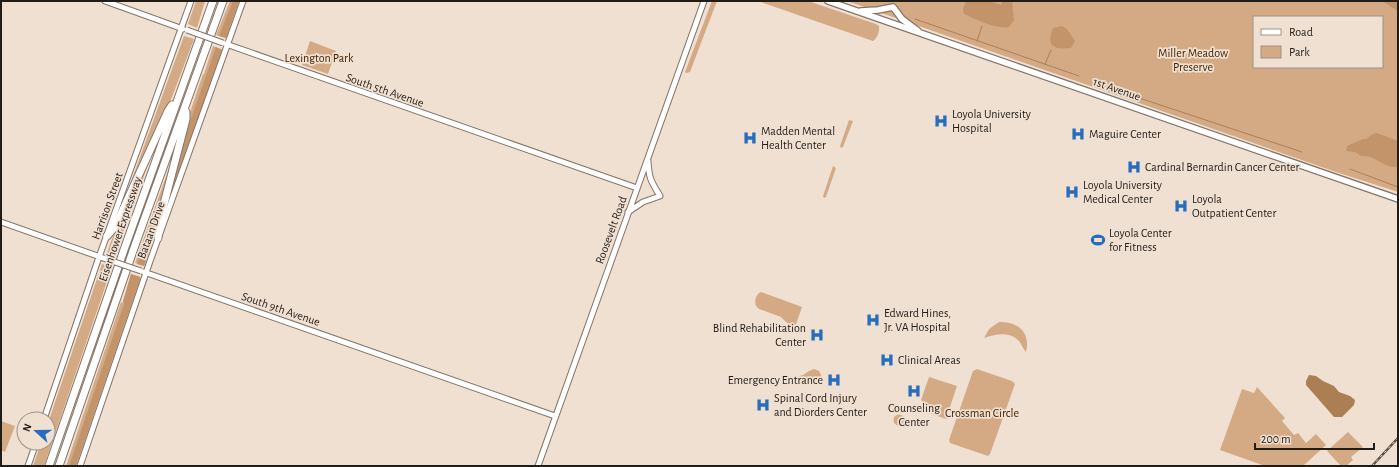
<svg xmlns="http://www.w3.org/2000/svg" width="1399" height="467" viewBox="0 0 1399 467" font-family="'Alegreya Sans',sans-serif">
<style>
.green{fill:#d4aa85;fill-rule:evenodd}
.forest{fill:#c3946a}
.water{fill:#ac7e54}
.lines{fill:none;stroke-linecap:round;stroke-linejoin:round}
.stream{stroke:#ac7e54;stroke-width:1}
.secondary-casing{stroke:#837568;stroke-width:7}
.primary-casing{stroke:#837568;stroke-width:8}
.highway-casing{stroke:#837568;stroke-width:9}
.secondary{stroke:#fff;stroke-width:5}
.primary{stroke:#fff;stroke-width:5.5}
.highway{stroke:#fff;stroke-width:7}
.rail-casing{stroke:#544c45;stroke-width:2.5}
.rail{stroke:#f0e0d2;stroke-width:1;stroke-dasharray:3;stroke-linecap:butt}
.secondary-bridge-casing{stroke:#837568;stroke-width:7;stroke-linecap:butt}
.secondary-bridge{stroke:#fff;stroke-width:5}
.labels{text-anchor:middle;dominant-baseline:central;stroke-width:3.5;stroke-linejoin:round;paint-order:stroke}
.park-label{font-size:12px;fill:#422300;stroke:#f0e0d2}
.street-label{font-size:12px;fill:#221c17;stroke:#f0e0d2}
.poi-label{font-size:12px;fill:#221c17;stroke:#f0e0d2;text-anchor:start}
</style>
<rect width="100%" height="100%" fill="#f0e0d2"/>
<!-- green -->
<path class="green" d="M196,1H205L197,28L188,24Z
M230,1H239L226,38L216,35Z
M712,1H717L690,72L686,73L685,72Z
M758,1H808L876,24L879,26C880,31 877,39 873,41Z
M847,1H1398V192L1336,172ZM1254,17H1382V67H1254Z
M184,36L194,39L172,97L120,212Z
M310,41L336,51L328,74L302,65Z
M213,46L221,49L222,50L159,227L190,112L203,74H204Z
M849,120L853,121L843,147L841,148L840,146Z
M151,156L127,223H126L116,257L107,253L114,233Z
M173,157L154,226L150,250L144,266L135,263Z
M833,166L836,168L826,197L824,198L823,196Z
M102,264L112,267L44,466H33L41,443H48V423Z
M131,274L140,277V279L76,466H66L121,302L123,303Z
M761,292L802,307L795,327L792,328L781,317L759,309L756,306C754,301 756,294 761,292Z
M999,322C1018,321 1031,333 1026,352C1023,349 1022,345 1019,341C1009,331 996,334 984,338L989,329Z
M814,369L819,371C823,377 822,382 816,385H811L790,378L803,375L809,371Z
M977,369L1012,381L1015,384L990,454L988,456L950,443L949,440L973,371Z
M929,377L957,386L946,419L926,412L924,403L921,400Z
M1257,387L1285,418L1282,421L1294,435L1298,433L1306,443L1316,434L1326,445L1303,466H1265L1220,450L1242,389L1254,393Z
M893.5 420a5.5 5.5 0 1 1 11 0a5.5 5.5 0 1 1-11 0Z
M1,421L15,426L5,452L1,450Z
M1348,432L1363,447L1351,457L1353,460L1346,466H1341L1327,451Z"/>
<!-- forest -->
<path class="forest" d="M233,1H239L226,38L219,36Z
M966,1H990L1001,5L1003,1H1012L1014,20L1009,27C998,30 975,19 964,14L963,9Z
M1382,1H1398V11Z
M1062,26L1067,29L1075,41L1071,48C1053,50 1046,46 1053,28Z
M216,47L222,50L171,193L170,191L190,122Z
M1377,133L1398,141V167C1384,169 1374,154 1361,156L1355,152L1346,151L1347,146L1363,139H1366L1373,134Z
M161,201C156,222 152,244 145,264L144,266L137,264L159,202Z
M131,274L140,277V279L76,466H69L124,304L123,301Z"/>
<!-- water -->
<path class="water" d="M1309,375L1316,376L1323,381L1334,386L1339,392L1350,396L1355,400L1354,405L1342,417H1334L1306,385V381Z"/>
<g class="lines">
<!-- stream -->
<path class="stream" d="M915,19L1079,76
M977,41L982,26
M1045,64L1051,50
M1100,85L1302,152
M1350,169L1398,187"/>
<defs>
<path id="secondary" d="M105,1L183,29
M226,44L637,188
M628,212L643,202L660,196C651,181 649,179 648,161
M1,222L106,259
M144,272L555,416
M44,419L99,257L191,1
M28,466L36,443
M80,466L149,264L243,1
M538,466L704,1"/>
<path id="primary" d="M828,1L1398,199
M861,11L878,10L893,7L902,19L918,31"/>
<path id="highway" d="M107,236L113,229L120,216L168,111L172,105
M158,238V227L186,119V112
M49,466L125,247L213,1
M59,466L134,248L223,1"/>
</defs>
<!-- secondary casing -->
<use href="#secondary" class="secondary-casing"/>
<!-- primary casing -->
<use href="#primary" class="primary-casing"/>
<!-- highway casing -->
<use href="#highway" class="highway-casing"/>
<!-- secondary -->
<use href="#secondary" class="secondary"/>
<!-- primary -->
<use href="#primary" class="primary"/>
<!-- highway -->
<use href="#highway" class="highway"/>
<defs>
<path id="rail" d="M1372,466L1398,438"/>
</defs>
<!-- rail casing -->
<use href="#rail" class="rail-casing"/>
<!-- rail -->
<use href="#rail" class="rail"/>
<defs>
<path id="secondary-bridge" d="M187,30L223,43
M106,259L141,271"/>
</defs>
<!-- secondary-bridge casing -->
<use href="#secondary-bridge" class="secondary-bridge-casing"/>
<!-- secondary-bridge -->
<use href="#secondary-bridge" class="secondary-bridge"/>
</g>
<!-- icons -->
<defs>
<symbol id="hospital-bare" viewBox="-9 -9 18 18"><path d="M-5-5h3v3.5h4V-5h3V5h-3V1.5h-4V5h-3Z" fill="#276dbe" stroke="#f0e0d2" stroke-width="2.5" paint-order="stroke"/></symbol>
<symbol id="stadium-bare" viewBox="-9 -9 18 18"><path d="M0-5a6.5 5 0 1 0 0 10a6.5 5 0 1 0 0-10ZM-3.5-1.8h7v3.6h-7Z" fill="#276dbe" stroke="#f0e0d2" stroke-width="2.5" paint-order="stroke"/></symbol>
</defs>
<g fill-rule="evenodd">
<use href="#hospital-bare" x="931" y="111" width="20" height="20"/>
<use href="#hospital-bare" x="1068" y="124" width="20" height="20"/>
<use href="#hospital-bare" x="740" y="128" width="20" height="20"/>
<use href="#hospital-bare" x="1124" y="157" width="20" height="20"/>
<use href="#hospital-bare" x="1062" y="182" width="20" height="20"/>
<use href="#hospital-bare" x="1171" y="196" width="20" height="20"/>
<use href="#stadium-bare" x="1088" y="230" width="20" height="20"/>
<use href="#hospital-bare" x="863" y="310" width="20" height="20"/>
<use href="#hospital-bare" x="807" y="325" width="20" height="20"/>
<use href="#hospital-bare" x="877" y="350" width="20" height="20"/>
<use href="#hospital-bare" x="824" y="370" width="20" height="20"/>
<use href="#hospital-bare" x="904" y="381" width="20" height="20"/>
<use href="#hospital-bare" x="753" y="395" width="20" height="20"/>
</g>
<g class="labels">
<!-- park labels -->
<g class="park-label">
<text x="1193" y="53">Miller Meadow<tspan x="1193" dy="14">Preserve</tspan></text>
<text x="319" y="58">Lexington Park</text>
<text x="982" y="413">Crossman Circle</text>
</g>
<!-- street labels -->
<g class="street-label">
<text transform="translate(1117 89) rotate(19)">1st Avenue</text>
<text transform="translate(385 90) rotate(19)">South 5th Avenue</text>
<text transform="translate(107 206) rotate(-70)">Harrison Street</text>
<text transform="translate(120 229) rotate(-71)">Eisenhower Expressway</text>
<text transform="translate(151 230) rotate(-70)">Bataan Drive</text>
<text transform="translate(611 230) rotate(-70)">Roosevelt Road</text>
<text transform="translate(281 309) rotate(19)">South 9th Avenue</text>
</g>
<!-- poi labels -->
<g class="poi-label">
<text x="952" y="114">Loyola University<tspan x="952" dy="14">Hospital</tspan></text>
<text x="761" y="131">Madden Mental<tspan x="761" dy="14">Health Center</tspan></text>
<text x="1089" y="134">Maguire Center</text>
<text x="1145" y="167">Cardinal Bernardin Cancer Center</text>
<text x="1083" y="185">Loyola University<tspan x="1083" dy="14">Medical Center</tspan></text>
<text x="1192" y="199">Loyola<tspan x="1192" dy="14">Outpatient Center</tspan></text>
<text x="1109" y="233">Loyola Center<tspan x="1109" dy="14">for Fitness</tspan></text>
<text x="884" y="313">Edward Hines,<tspan x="884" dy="14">Jr. VA Hospital</tspan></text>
<text x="806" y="328" text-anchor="end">Blind Rehabilitation<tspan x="806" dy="14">Center</tspan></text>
<text x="898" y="360">Clinical Areas</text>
<text x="823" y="380" text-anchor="end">Emergency Entrance</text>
<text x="774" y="398">Spinal Cord Injury<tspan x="774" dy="14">and Diorders Center</tspan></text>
<text x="914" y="408" text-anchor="middle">Counseling<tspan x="914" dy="14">Center</tspan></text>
</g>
</g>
<!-- border -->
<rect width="1399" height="467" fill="none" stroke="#221c17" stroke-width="4"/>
<!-- legend -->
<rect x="1253" y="16" width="130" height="52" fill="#f0e0d2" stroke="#9e9287"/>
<rect x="1261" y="29" width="20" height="6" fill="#ffffff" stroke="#9e9287"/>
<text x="1289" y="36" font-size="12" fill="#221c17">Road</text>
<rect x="1261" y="46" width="20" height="12" fill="#d4aa85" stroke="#9e9287"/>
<text x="1289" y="56" font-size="12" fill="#221c17">Park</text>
<!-- north arrow -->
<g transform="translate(36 431) rotate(291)"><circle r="19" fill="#f0e0d2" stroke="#9e9287"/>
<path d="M0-3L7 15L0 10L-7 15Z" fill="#276dbe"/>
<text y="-6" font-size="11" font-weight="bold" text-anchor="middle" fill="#221c17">N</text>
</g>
<!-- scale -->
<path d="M1255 443v6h119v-6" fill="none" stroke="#221c17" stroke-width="2"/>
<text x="1261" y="443" font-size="12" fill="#221c17" stroke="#f0e0d2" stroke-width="3" paint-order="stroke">200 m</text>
</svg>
